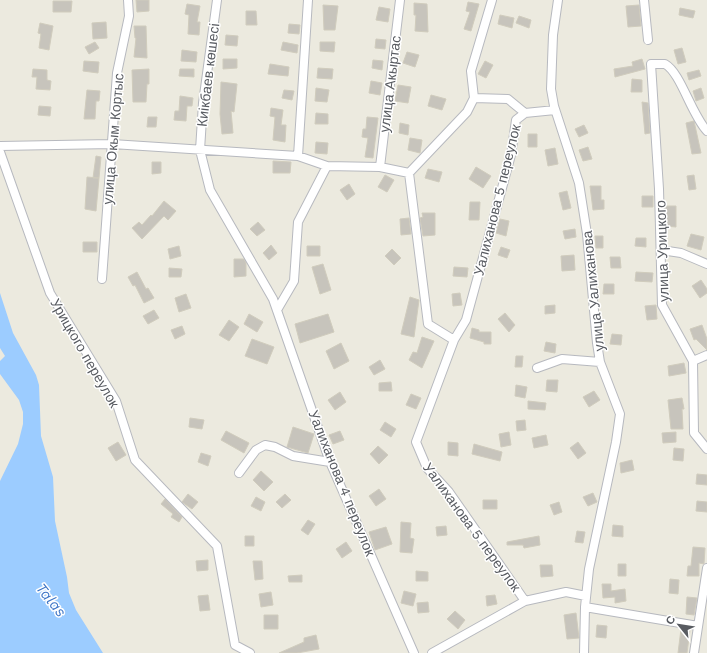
<svg xmlns="http://www.w3.org/2000/svg" width="707" height="653" viewBox="0 0 707 653" font-family="'Work Sans',sans-serif">
<style>
.water{fill:#9cccff}
.building{fill:#c7c4bc;stroke:#d0ccbd}
.lines{fill:none;stroke-linecap:round;stroke-linejoin:round}
.minor-casing{stroke:#b7b9bf;stroke-width:10}
.minor{stroke:#fff;stroke-width:8}
.labels{text-anchor:middle;dominant-baseline:central;stroke-width:3;stroke-linejoin:round;paint-order:stroke}
.street-label{font-size:14px;fill:#585b61;stroke:#fff}
.water-label{font-size:15px;font-style:italic;fill:#3b73c5;stroke:#fff}
</style>
<rect width="100%" height="100%" fill="#eceadf"/>
<!-- water -->
<path class="water" d="M0,293L13,333L36,375L39,385L41,436L53,477L55,521L67,577L69,593L76,610L103,653H0V481L18,444L23,424V412L19,400L0,374V361L5,356L0,348Z"/>
<!-- building -->
<path class="building" d="M136,0H149V11L137,12Z
M53,1H72L71,12H53Z
M468,2L479,4L471,31L464,29L470,12L466,11Z
M414,3L427,4L428,32L415,31L416,15H414Z
M187,4L200,6L197,22H200L199,35L188,34L189,15L185,14Z
M323,5L338,6L335,30H324Z
M639,5L641,26L628,27L626,6Z
M379,7L390,9L388,22L376,20Z
M680,8L695,11L693,18L679,15Z
M246,11H256L257,25H246Z
M500,15L514,18L512,28L498,24Z
M519,16L531,20L529,28L516,23Z
M106,22L107,38L93,39L92,23Z
M40,23L53,26L49,50L39,48L41,34L38,33Z
M289,24L300,25L299,34L288,33Z
M134,26H146L147,58L134,57L136,38H135Z
M226,35L238,36L237,46L225,45Z
M376,39L386,40L385,49L375,48Z
M95,42L99,48L89,54L85,47Z
M283,42L298,45L297,53L281,50Z
M320,42H335L334,52L320,51Z
M682,48L686,62L678,64L674,50Z
M182,50L197,52L196,62L181,61Z
M407,52L419,55L415,67L403,63Z
M223,59H237V68L223,69Z
M642,59L645,69L615,77L614,69L633,66L632,62Z
M373,60L383,61L382,70L372,68Z
M84,61L99,62L98,73L83,71Z
M485,61L493,65L486,78L478,74Z
M270,64L289,67L288,76L268,74Z
M318,68L333,69L332,79L317,78Z
M33,69L47,70V80L51,81L50,90L36,89L37,77H32Z
M149,69V84H147L146,102H133L132,70Z
M180,69H194V77L179,76Z
M699,70L701,76L689,80L687,73Z
M632,79L642,80V92H631Z
M371,81L382,83L380,95L369,93Z
M221,82L237,84L234,112L231,111L233,133L222,134L220,114Z
M398,85L411,87L408,103L395,101Z
M316,88L329,90L327,102L315,101Z
M701,88L704,98L696,101L693,91Z
M87,90L100,91L99,101H96L95,119H84Z
M284,90L294,91L292,100L282,98Z
M431,95L446,99L442,110L428,106Z
M180,96L193,98L192,106H187L186,121L174,120L175,111H179Z
M642,102L648,103L650,133L645,134Z
M39,106L51,107L50,116L38,115Z
M271,108L283,110L281,125H286L285,142L273,140L275,117L270,116Z
M316,113L328,114V124H315Z
M148,117H157L156,127H147Z
M367,117L378,118L373,158L365,157L368,138L362,137L363,129H366Z
M694,121L701,153L692,154L686,123Z
M400,123L409,125L408,135L399,133Z
M584,125L588,133L579,137L575,129Z
M528,134H537V147H528Z
M410,138L422,140L420,153L408,150Z
M316,142L328,143L327,154L315,153Z
M588,147L592,159L583,161L579,150Z
M555,148L558,164L548,166L545,150Z
M96,156L101,157L99,178H93Z
M273,161L291,162L290,173H273Z
M152,162H161V173L152,174Z
M476,167L491,176L483,188L469,179Z
M428,169L442,172L439,182L425,178Z
M385,175L394,180L387,192L378,187Z
M694,175L696,189L689,190L687,176Z
M87,177L99,178L96,211L85,209Z
M349,184L355,194L347,200L340,190Z
M590,186H601V200H604V209L593,210Z
M567,191L571,208L563,210L559,193Z
M642,196H653V207H642Z
M164,201L176,211L168,220L164,216L142,239L132,228L139,222L142,225L151,215L152,216Z
M470,202H480L479,220H469Z
M665,206H676V227L665,226Z
M422,213H435V235L423,236L420,218L423,217Z
M409,218L411,234L401,235L400,219Z
M500,219L509,221L506,236L496,233Z
M258,222L265,230L257,236L250,229Z
M575,229L576,237L565,239L563,231Z
M691,234L704,237L701,250L687,246Z
M595,236H603V248H596Z
M636,238H646V247L635,246Z
M83,242H97V252H83Z
M271,245L277,253L269,260L263,253Z
M179,246L181,256L170,259L168,249Z
M307,246H320V256H307Z
M501,247L510,250L507,258L498,255Z
M392,249L401,258L394,265L385,256Z
M574,255L575,270L562,271L561,256Z
M610,257H620L621,268H611Z
M234,259H244L246,263V276L234,277Z
M323,264L331,290L320,294L312,267Z
M454,267L468,268L467,277L453,276Z
M169,268L182,269L181,277H169Z
M137,272L146,289L148,288L154,298L144,303L135,285L133,286L128,277Z
M636,272L653,273L652,282L635,281Z
M701,280L707,289V293L700,298L692,286Z
M604,284H614V294H603Z
M460,293L462,305L453,306L452,294Z
M186,294L191,308L179,312L175,298Z
M410,297L419,300L414,337L401,334Z
M555,305V313L545,314V306Z
M656,305L657,319L647,320L645,306Z
M154,310L159,318L148,324L143,316Z
M505,313L515,325L509,332L498,319Z
M249,314L263,322L257,332L244,324Z
M328,314L334,332L300,343L295,324Z
M229,320L239,327L229,341L219,335Z
M702,325L707,339V350L696,339L694,340L690,329Z
M182,326L185,334L175,339L171,330Z
M472,328L479,330V332H491V344H484V342L470,338Z
M612,334L622,335L621,345L610,344Z
M422,337L434,341L422,368L409,360L413,352L417,353Z
M252,339L274,347L267,364L245,356Z
M546,342L556,344L555,353L544,351Z
M341,343L349,361L334,369L326,351Z
M516,356H523L522,367H515Z
M380,360L385,369L374,375L369,367Z
M684,363L686,373L669,376L668,366Z
M547,380H558L557,392L546,391Z
M391,382L392,391H379V383Z
M516,385L527,387L525,398L515,396Z
M594,391L600,400L589,407L583,397Z
M340,392L346,402L335,410L328,400Z
M411,394L421,398L416,409L406,405Z
M682,398L684,409H682L683,429H671L668,400Z
M528,401L546,403L545,410L528,409Z
M190,418L204,420L202,429L189,427Z
M525,420L526,430L517,431L516,421Z
M385,422L396,429L391,437L380,430Z
M293,427L314,434L308,453L287,447Z
M226,431L249,443L244,453L221,440Z
M340,431L344,440L333,444L329,435Z
M509,432L511,445L501,447L499,434Z
M676,432V442L663,443L662,433Z
M546,435L548,445L534,448L532,438Z
M118,442L126,455L116,461L108,448Z
M448,442L458,443V456L448,455Z
M578,442L586,453L578,459L570,448Z
M474,444L502,452L500,461L472,454Z
M378,446L388,455L379,464L370,454Z
M674,448L684,449L683,461L673,460Z
M201,453L211,456L208,466L198,462Z
M632,460L634,470L621,473L620,463Z
M261,471L273,482L264,491L253,480Z
M697,474L707,475V485L696,484Z
M379,489L386,499L376,506L369,496Z
M593,493L597,502L588,506L583,497Z
M188,494L198,502L192,509L182,502Z
M285,494L291,500L282,508L276,502Z
M256,497L265,502L261,511L251,506Z
M165,499L182,517L179,522L171,517L173,514L161,504Z
M483,500H497V509H483Z
M697,501L707,502V512L696,511Z
M559,502L562,512L554,515L550,505Z
M308,520L315,524L308,535L301,530Z
M401,522L411,523L410,538L414,539L412,553L400,552Z
M613,525L623,526V537L612,536Z
M446,526L447,535L437,536L436,527Z
M386,527L392,544L375,550L369,532Z
M577,531L585,532L583,543L575,542Z
M245,536H254V546H245Z
M539,536L540,545L524,548L523,545H507V542Z
M346,542L352,551L342,558L336,549Z
M693,547L705,548L704,564L699,563V576H687L688,566H691Z
M208,560V570L197,571L196,561Z
M253,561H262L263,579L255,580Z
M618,564H626V576H618Z
M540,565H552L553,576L541,577Z
M416,571L428,572V581H416Z
M302,575V582H289L288,576Z
M670,579L679,580L678,594L669,593Z
M602,584H611V591L625,589L626,601L615,603V597L603,598Z
M404,591L416,594L413,606L401,603Z
M271,592L273,605L261,607L259,594Z
M208,595L210,610L200,611L198,596Z
M495,595L497,604L487,606L486,596Z
M687,597L697,598L694,615L686,614Z
M428,602L429,612L418,613L417,603Z
M455,611L465,620L458,629L447,619Z
M576,613L579,638L567,639L564,615Z
M264,615H278V629H264Z
M597,625L607,626L606,638L596,637Z
M681,629L690,630L687,653H678Z
M316,635L319,649L297,653H279L304,642V638Z"/>
<g class="lines">
<defs>
<path id="minor" d="M217,0L203,103L200,150L210,190L273,299L330,462L414,653
M558,0L553,35L551,89L554,106L579,183L587,234L597,343L600,362L620,414L616,442L589,569L585,607L584,653
M644,0L648,40
M474,98L508,99L525,113
M707,131C691,114 681,73 665,64H651L659,189L662,305L693,361L694,433L707,449
M0,146L112,144L298,156L327,166
M0,152L50,293L116,401L135,460L217,546L235,645L250,653
M298,156L308,0
M380,167L400,0
M661,250L681,253L707,264
M102,279L117,73L129,16L128,0
M277,310L294,281L298,222L327,166L380,167L409,173
M454,340L428,324L409,173L467,112L474,98L471,71L492,0
M693,361L707,355
M537,368L562,359L600,362
M239,473L256,450L265,445L275,447L293,456L330,462
M525,601L449,492L427,468L416,442L454,340L466,320L511,155L516,120L525,113L555,110
M585,607L698,626
M432,653L525,601L566,592L586,596
M694,653L707,568"/>
</defs>
<!-- minor casing -->
<use href="#minor" class="minor-casing"/>
<!-- minor -->
<use href="#minor" class="minor"/>
</g>
<g class="labels">
<!-- street labels -->
<g class="street-label">
<text transform="translate(208 75) rotate(-83)">Киікбаев көшесі</text>
<text transform="translate(390 84) rotate(-83)">улица Акыртас</text>
<text transform="translate(113 139) rotate(-85)">улица Окым Кортыс</text>
<text transform="translate(497 200) rotate(-76)">Уалиханова 5 переулок</text>
<text transform="translate(662 251) rotate(-92)">улица Урицкого</text>
<text transform="translate(593 291) rotate(-96)">улица Уалиханова</text>
<text transform="translate(85 353) rotate(60)">Урицкого переулок</text>
<text transform="translate(342 483) rotate(68)">Уалиханова 4 переулок</text>
<text transform="translate(472 527) rotate(54)">Уалиханова 5 переулок</text>
</g>
<!-- water labels -->
<g class="water-label">
<text transform="translate(51 600) rotate(51)">Talas</text>
</g>
</g>
<!-- north arrow -->
<g transform="translate(679 625) rotate(300)" stroke="#ffffff" stroke-width="3" paint-order="stroke">
<path d="M0-3L7 15L0 10L-7 15Z" fill="#585b61"/>
<text y="-6" font-size="11" font-weight="bold" text-anchor="middle" fill="#585b61">С</text>
</g>
</svg>
